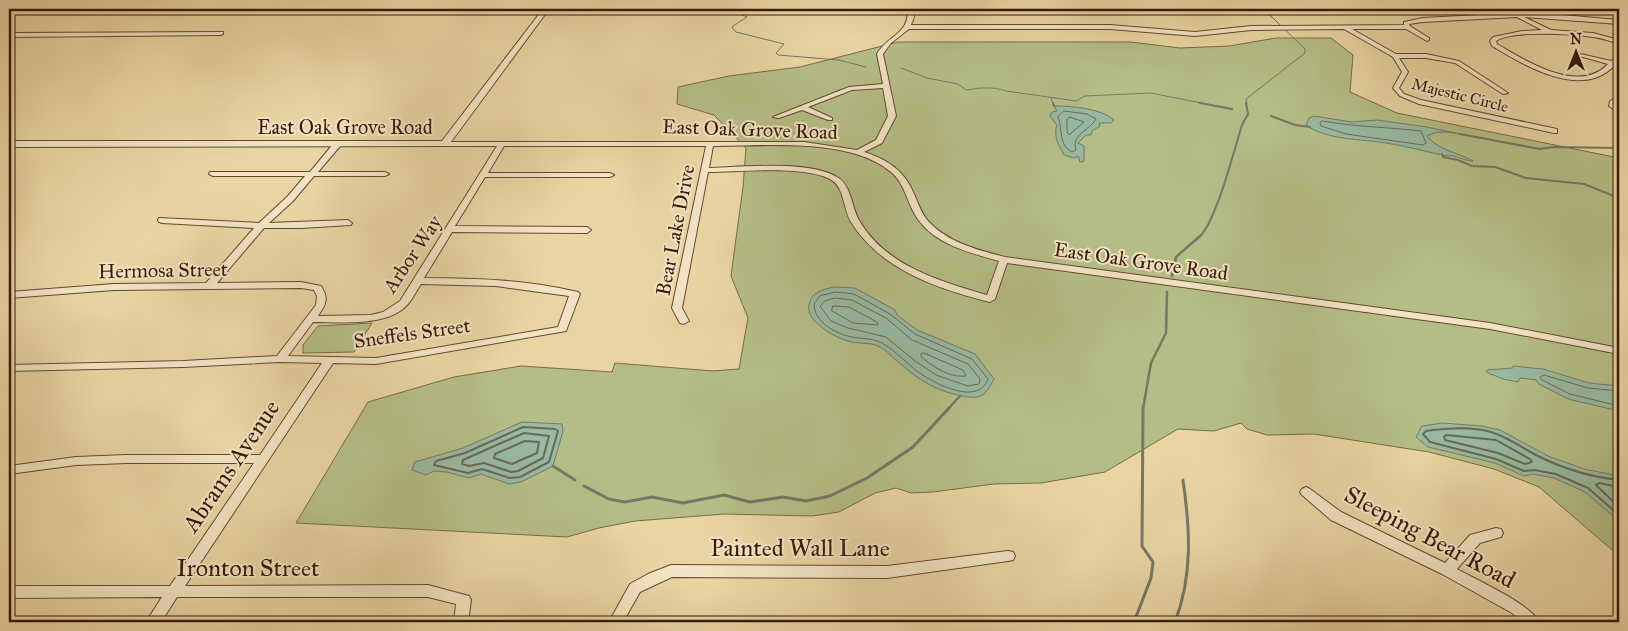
<svg xmlns="http://www.w3.org/2000/svg" width="1628" height="631" viewBox="0 0 1628 631" font-family="'IM FELL Great Primer',serif">
<style>
.green{fill:#b5bd86;stroke:#776c46}
.water{fill:#98b9a2;stroke:#727964}
.lines{fill:none;stroke-linecap:round;stroke-linejoin:round}
.shore-far1{stroke:#686a54;stroke-width:1}
.shore{stroke:#686a54;stroke-width:2}
.stream-far3{stroke:#727964;stroke-width:1}
.stream-far2{stroke:#727964;stroke-width:2}
.stream-far1{stroke:#727964;stroke-width:2.5}
.stream{stroke:#727964;stroke-width:3}
.minor-casing{stroke:#65482e;stroke-width:2}
.tertiary-casing{stroke:#65482e;stroke-width:2}
.minor{fill:#f1e3c3;fill-rule:evenodd}
.tertiary{fill:#f1e3c3;fill-rule:evenodd}
.labels{text-anchor:middle;dominant-baseline:central;stroke-width:4;stroke-linejoin:round;paint-order:stroke}
.far-street-label{font-size:16px;fill:#391a07;stroke:#f1e3c3}
.street-label{font-size:20px;fill:#391a07;stroke:#f1e3c3}
.near-street-label{font-size:24px;fill:#391a07;stroke:#f1e3c3}
</style>
<rect width="100%" height="100%" fill="#e9d4a3"/>
<filter id="stains"><feTurbulence type="fractalNoise" baseFrequency=".004" numOctaves="4"/><feColorMatrix values="0 0 0 0 .2 0 0 0 0 .09 0 0 0 0 .02 0 0 0 .5 -.17"/></filter>
<radialGradient id="worn" r=".72"><stop offset=".6" stop-color="#630" stop-opacity="0"/><stop offset="1" stop-color="#630" stop-opacity=".3"/></radialGradient>
<!-- green -->
<path class="green" d="M1276,38H1331L1353,55L1350,92L1397,113L1619,158V556L1539,487L1494,469L1429,452L1314,434L1267,435L1247,429L1241,423L1214,431L1178,429L1105,472L1041,483L994,484L933,492L911,493L896,488L875,493L839,512L812,516L724,514L635,521L599,528L567,537L296,523L368,402L454,377L521,366L612,372L615,363L713,371L739,369L748,318L731,276L743,187L746,148L714,115L677,104L678,87L729,76L800,67L898,42H1131L1180,48L1229,46Z
M372,323L354,352L303,353V345L318,326Z"/>
<!-- water -->
<path class="water" d="M1054,106C1072,106 1100,108 1114,120L1111,123H1099L1100,126L1092,131L1091,135H1086L1078,143L1084,146V161L1080,162L1078,156L1074,158L1064,155C1059,146 1053,136 1057,125L1050,116L1052,112L1057,111Z
M1314,116L1351,122L1377,120L1427,127L1460,134C1448,132 1439,130 1427,136C1439,151 1458,152 1473,161C1464,161 1455,154 1447,156C1427,152 1407,146 1386,143C1362,139 1326,140 1306,125L1309,118Z
M835,287L855,288L895,310L897,315L917,330L975,354L994,379C984,398 980,400 958,395C933,390 915,377 896,360C891,356 884,348 878,346C869,342 857,344 848,341C834,337 805,321 809,304C812,291 824,289 835,287Z
M1513,366L1543,369L1589,383L1619,386V411L1568,399L1539,384L1536,380L1520,378L1518,382L1503,379L1486,372L1487,370L1513,368Z
M522,422L562,424L563,431L553,466L521,482L509,484L481,474L469,478L447,472L434,471L426,475L412,470L415,462L463,448Z
M1442,423L1481,426L1500,430L1548,456L1584,469L1619,476V521L1585,492L1554,478L1533,474L1524,476L1495,463L1428,447L1416,437L1422,426Z"/>
<g class="lines">
<!-- shore-far1 -->
<path class="shore-far1" d="M1064,111L1087,114L1096,119C1089,131 1071,134 1076,150L1072,152C1058,145 1063,129 1058,117Z
M1070,117L1084,122L1069,135L1067,132V120Z
M1323,121C1355,127 1388,127 1421,131L1426,143L1423,145L1346,134L1321,126L1320,123Z
M836,292L854,294L890,314L915,334L972,359L988,379C978,407 934,383 918,372C906,363 895,350 882,343C873,338 862,339 852,337C836,334 814,322 814,304L820,296Z
M836,298L852,300L886,318L912,340L968,364L980,379L979,384L968,386L936,375L915,361L886,337L848,328L831,321L820,306L825,301Z
M833,306L849,307L877,322L878,325L853,323L832,311Z
M924,353L963,370L966,376C949,378 934,367 921,357V354Z
M1619,391L1588,388L1544,375L1540,377L1542,380L1570,394L1619,406"/>
<!-- shore -->
<path class="shore" d="M523,427L555,429L558,431L549,462L520,477L510,478L482,469L468,473L434,465L436,461L465,453Z
M524,433L549,436L543,458L518,471L511,472L484,463L469,466L462,464L463,460Z
M1446,435L1496,440L1530,459L1532,462L1525,464L1498,453L1445,440L1444,437Z
M525,441L539,442L537,453L512,464L494,458L495,454Z
M1619,480C1591,477 1564,469 1538,456C1522,448 1508,437 1491,432C1470,426 1447,428 1426,431L1423,434L1430,442L1496,459L1524,471L1534,470L1556,474L1588,488L1619,515
M1619,487L1599,483L1596,485L1619,507"/>
<!-- stream-far3 -->
<path class="stream-far3" d="M727,9L747,17L733,26L732,28L736,32L784,44L776,53L778,55L839,60L866,67
M901,68L927,78L958,84L966,90C980,88 992,86 1006,91L1076,101L1085,96L1151,93L1206,104
M1051,98L1053,104
M1247,104L1246,99L1305,53V49L1273,18L1261,9"/>
<!-- stream-far2 -->
<path class="stream-far2" d="M1053,103L1054,106
M1200,103L1232,109
M1271,116L1295,125L1310,127
M1460,134L1540,149L1554,147L1619,148
M1442,154L1443,157L1458,160L1472,166L1495,167L1526,178L1584,184L1619,198
M1199,237C1216,223 1234,150 1242,125L1248,114L1246,103"/>
<!-- stream-far1 -->
<path class="stream-far1" d="M1172,276L1176,257L1200,236
M948,409L960,396
M1143,409L1151,363L1166,333L1167,292"/>
<!-- stream -->
<path class="stream" d="M553,466L575,480
M584,486L609,499L625,502L652,497L683,503L724,495L750,502L783,497L806,501L830,496L867,478L913,447L949,408
M1134,622L1151,578L1153,562L1142,546L1143,408
M1175,622C1193,575 1190,529 1183,480"/>
<defs>
<path id="minor" d="M9,9H146L143,11L9,12Z
M907,9H913L914,17L911,25H1110L1195,32L1251,26L1404,25V22L1423,18L1517,13H1539L1619,20V24L1524,17L1551,30L1593,33L1619,40V44C1610,41 1602,38 1593,37C1573,34 1511,30 1496,41L1497,44C1526,61 1579,95 1608,64L1576,55V53L1611,61L1619,55L1617,65L1614,66C1581,100 1524,65 1492,46L1490,41L1493,37L1522,31L1542,30L1517,17L1423,22L1409,24L1410,26L1429,38V40L1427,41L1406,29H1352L1396,54H1426L1459,61L1508,93L1503,94L1455,63L1426,58H1399L1408,72L1399,88L1404,94L1421,100L1557,129V133H1554L1419,104L1400,96L1393,88L1402,72L1393,57L1344,29L1251,30L1195,36L1110,29H909L891,43L883,54L896,116L882,143L864,152C886,159 904,170 913,192C918,202 921,214 929,222C949,243 978,250 1005,257L1490,323L1619,348V354L1490,329L1007,263L995,299L990,302C938,289 881,270 851,222C843,209 845,187 830,179C801,165 741,172 708,172L682,308L689,321L684,324L680,323L672,308L706,146H504L488,173H610L614,175L610,177H485L455,226L587,227L591,230L587,233L452,232L424,278C475,278 528,280 578,292L580,294L566,331L376,364L333,363L185,586L428,585L469,596L471,600L468,622H454L456,604L428,597H177L161,622H146L162,597L9,598V586H170L254,463H126L76,465L9,474V466L76,457L126,455H260L322,363L280,362L183,367L9,371V365L183,361L277,356L316,305L317,296L314,290L301,288L114,290L9,298V292L114,284L206,283L254,228L162,223L159,222L158,220L159,218L259,223L287,197L305,176H213L209,174L210,172H310L334,143H337L341,145L318,172H385L389,174L385,176H314L293,201L269,223L348,220L352,223L351,225L301,228H264L217,283L301,282L321,286C329,298 326,305 318,316L371,315L383,312L400,301L497,146H445L441,144L442,142H804L857,150L876,140L888,116L883,88L852,90L808,107L832,118V120H828L802,110L779,118L773,117L849,87L883,84L877,54C888,35 911,33 907,9ZM713,146C764,146 850,137 891,172C903,182 906,197 913,211C929,243 967,252 999,261L987,295C940,281 885,266 859,220C851,206 852,186 837,177C809,160 742,167 709,168ZM421,284L496,286L569,296L558,327L376,358L288,356L313,322C341,322 388,327 408,304C413,298 417,290 421,284Z
M223,32V34L221,35L9,37V33Z
M1619,96V101L1615,103V105L1619,108V113L1609,106L1610,101Z
M1306,487L1310,489L1341,512L1445,563L1470,535L1496,528L1501,529L1503,533L1501,537L1480,543L1457,569C1475,579 1532,605 1539,622H1522L1512,613L1442,574L1331,520L1302,495L1300,492L1302,489Z
M1008,551L1013,552L1015,556L1013,560L1008,561L887,578L672,577L640,592L623,622H609L630,584L648,574L671,565L887,566Z"/>
<path id="tertiary" d="M543,9H549L448,146L9,147V141H442Z"/>
</defs>
<!-- minor casing -->
<use href="#minor" class="minor-casing"/>
<!-- tertiary casing -->
<use href="#tertiary" class="tertiary-casing"/>
<!-- minor -->
<use href="#minor" class="minor"/>
<!-- tertiary -->
<use href="#tertiary" class="tertiary"/>
</g>
<g class="labels">
<!-- far-street labels -->
<g class="far-street-label">
<text transform="translate(1460 95) rotate(14)">Majestic Circle</text>
</g>
<!-- street labels -->
<g class="street-label">
<text x="345" y="127">East Oak Grove Road</text>
<text transform="translate(750 129) rotate(2)">East Oak Grove Road</text>
<text transform="translate(675 230) rotate(-79)">Bear Lake Drive</text>
<text transform="translate(412 254) rotate(-56)">Arbor Way</text>
<text transform="translate(1141 261) rotate(8)">East Oak Grove Road</text>
<text transform="translate(163 270) rotate(-1)">Hermosa Street</text>
<text transform="translate(412 333) rotate(-8)">Sneffels Street</text>
</g>
<!-- near-street labels -->
<g class="near-street-label">
<text transform="translate(231 466) rotate(-56)">Abrams Avenue</text>
<text transform="translate(1430 537) rotate(28)">Sleeping Bear Road</text>
<text x="800" y="548">Painted Wall Lane</text>
<text x="248" y="568">Ironton Street</text>
</g>
</g>
<!-- margin -->
<rect width="1628" height="631" fill="none" stroke="#e9d4a3" stroke-width="30"/>
<rect x="10" y="10" width="1608" height="611" fill="none" stroke="#391a07" stroke-width="2.5"/>
<rect x="15" y="15" width="1598" height="601" fill="none" stroke="#391a07"/>
<!-- north arrow -->
<g transform="translate(1576 52)" stroke="#f1e3c3" stroke-width="4" paint-order="stroke">
<path d="M0-4L9 19L0 12L-9 19Z" fill="#391a07"/>
<text y="-8" font-size="14" font-weight="bold" text-anchor="middle" fill="#391a07">N</text>
</g>
<rect width="100%" height="100%" filter="url(#stains)"/>
<rect width="100%" height="100%" fill="url(#worn)"/>
</svg>
